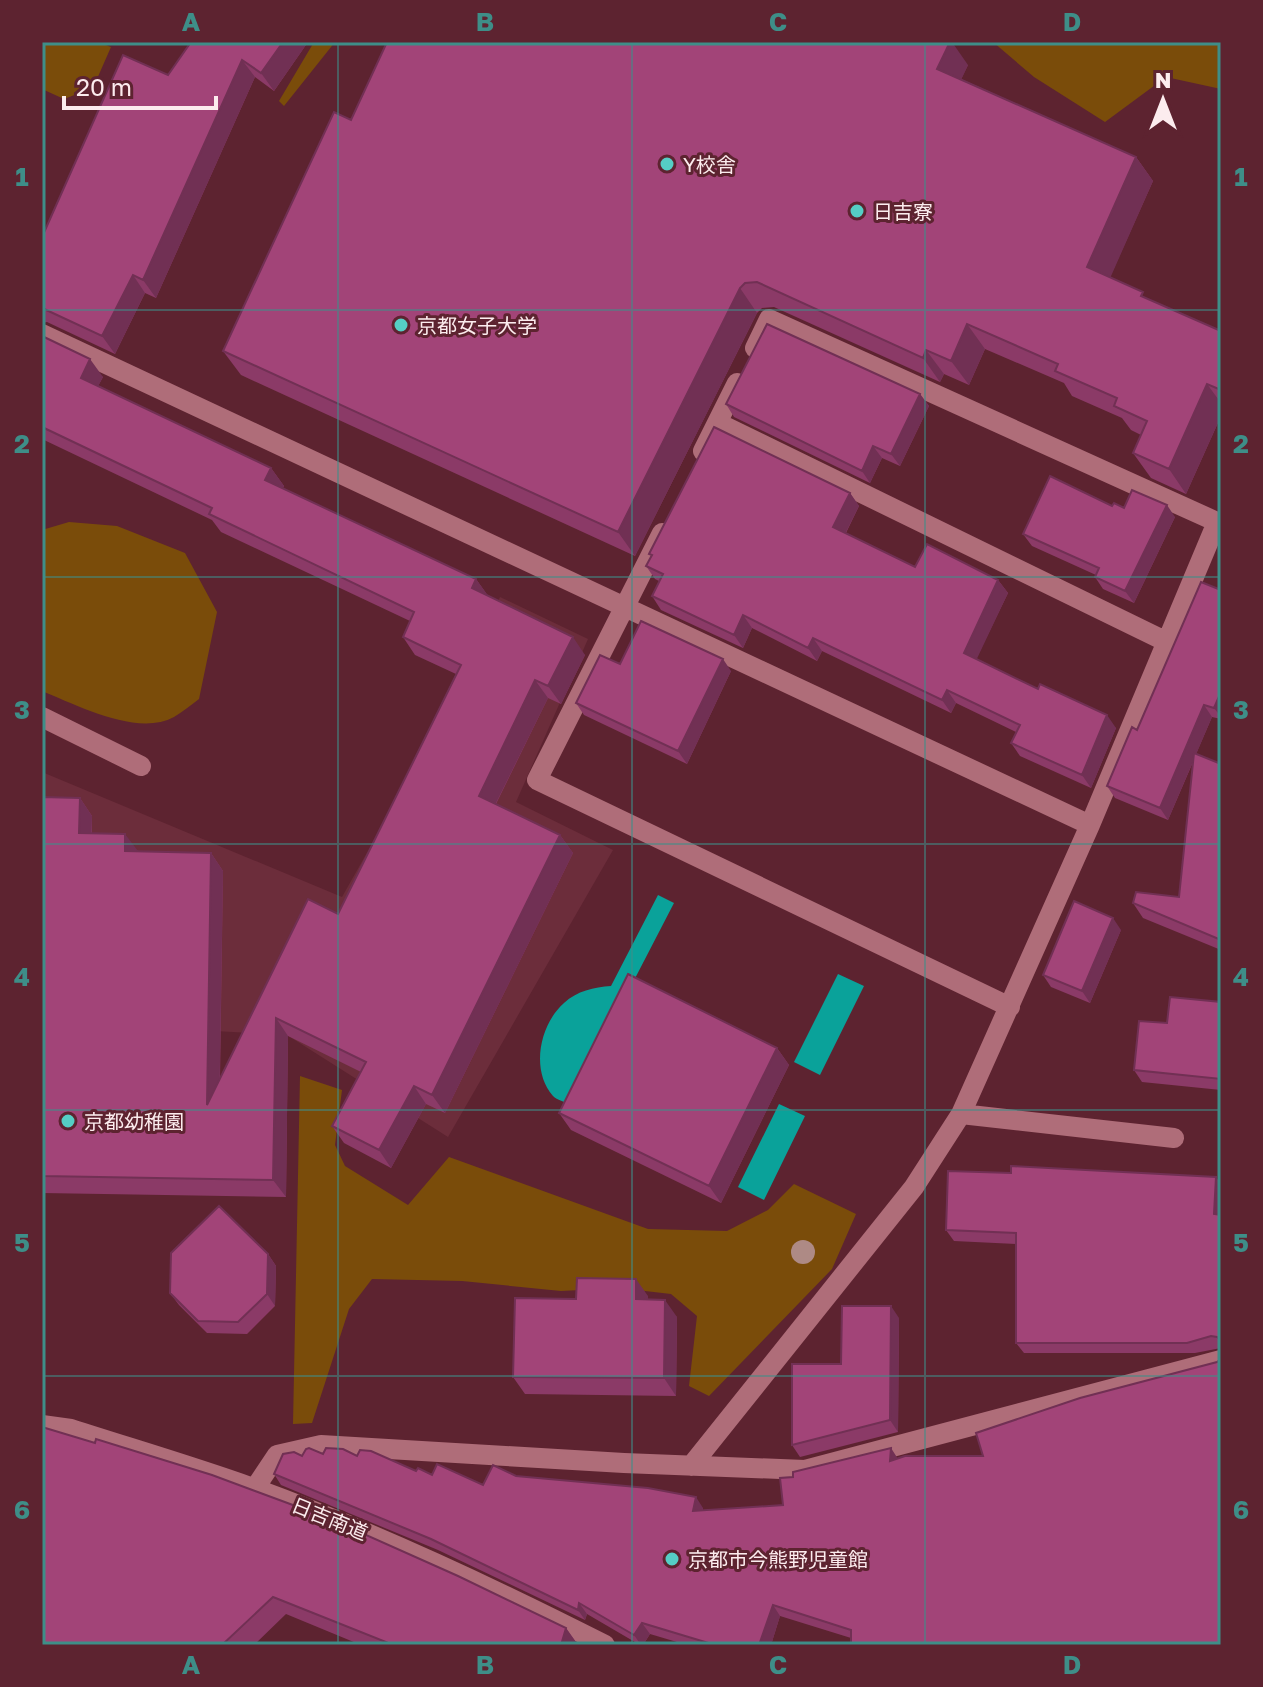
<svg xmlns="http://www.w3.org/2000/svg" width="1263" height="1687" viewBox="0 0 1263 1687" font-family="'Golos Text','Noto Sans JP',sans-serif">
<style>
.built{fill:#6c2d3b}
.green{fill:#7a4c0a}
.water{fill:#0aa29a}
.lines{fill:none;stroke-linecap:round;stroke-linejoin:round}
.minor{stroke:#af6d79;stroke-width:20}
.tree{fill:#ae8a85}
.wall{fill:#8b3a67}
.shaded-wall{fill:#713054}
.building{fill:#a24478;stroke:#713054;stroke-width:2}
.grid{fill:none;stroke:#3e8e88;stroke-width:2;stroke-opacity:0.55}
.poi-dot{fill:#55cec5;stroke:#5d2330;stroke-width:3}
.labels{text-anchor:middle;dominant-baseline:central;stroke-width:6;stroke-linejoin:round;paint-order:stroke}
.poi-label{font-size:20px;fill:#fcecee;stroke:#5d2330;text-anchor:start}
.street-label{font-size:20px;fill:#fcecee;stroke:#5d2330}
.neatline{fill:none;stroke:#3e8e88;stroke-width:3}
.grid-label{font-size:26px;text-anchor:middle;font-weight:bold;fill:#3e8e88}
</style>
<rect width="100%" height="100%" fill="#5d2330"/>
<!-- built -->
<path class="built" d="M500,597L588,639L516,802L613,850L448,1137L287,1035L159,1028L42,1027V772L342,897L443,718Z"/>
<!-- green -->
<path class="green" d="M42,42H98L111,47L93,88L64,99L42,89Z
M314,42H335L284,106L279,101Z
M993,42H1221V89L1166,77L1105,122L1034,77Z
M69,522L117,526L185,553L217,612L199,699C191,705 182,712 174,717C137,737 77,705 42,691V530Z
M300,1076L342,1090L335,1145L345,1166L408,1205L449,1157L648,1229L727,1231L768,1210L794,1184L856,1214L832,1269L709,1396L689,1386L697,1316L671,1294L619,1288L561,1291L462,1281L372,1279L349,1309L312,1423L293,1424Z"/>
<!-- water -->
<path class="water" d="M658,895L674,903L570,1104C565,1102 557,1100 553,1096C530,1070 540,1024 564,1003C577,991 594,987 611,986Z
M838,974L864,986L820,1075L794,1062Z
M779,1104L805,1116L764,1200L738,1187Z"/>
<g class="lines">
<!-- minor -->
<path class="minor" d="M42,334L1090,825
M718,423L1167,642
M703,451L737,383
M662,533L537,780L1010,1007
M42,717L141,766
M961,1114L1174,1138
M42,1425L71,1429C133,1449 195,1467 256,1489C376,1533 491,1587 605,1645
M691,1466L914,1187L961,1114L1090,825L1217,522L769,319L755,348
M255,1488L277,1455L321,1445L624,1463L805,1470L1221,1360"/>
</g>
<!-- trees -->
<circle class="tree" cx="803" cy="1252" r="12"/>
<!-- wall -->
<path class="wall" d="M308,42L274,91L255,77L156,298L145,293L115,354L47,322L42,323V237L168,75Z
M968,65L961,79L1136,157L1153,181L1110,277L1148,299L1221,331V416L1186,494L1151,478L1133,453L1141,435L1131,430L1122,418L1072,396L1064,383L985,349L969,385L944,374L940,382L774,307L762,308L757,313L635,556L241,375L223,351L351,120Z
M42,336L103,377L98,386L271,468L284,486L283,488L476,579L488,596L585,655L561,704L548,698L496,804L560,835L573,853L445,1113L426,1104L391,1168L344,1143L332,1126L361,1072L288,1036L286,1197L42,1193V797L80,798L92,816V833L138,851L211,853L223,871L220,1079L338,914L456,674L415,655L403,637L410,621L221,532L212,520L42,439Z
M920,394L929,406L900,466L882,458L870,483L734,417L726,404Z
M850,493L859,506L846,533L915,567L998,580L1008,593L976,659L1116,728L1091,788L1020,756L1011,743L1016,732L956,703L951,713L822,651L817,661L752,628L743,648L661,610L652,596L659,581L655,579L646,566L651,556L649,554Z
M1112,506L1175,517L1134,603L1103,589L1095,577L1096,575L1032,546L1023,534Z
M1221,590V719L1212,717L1196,754L1221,764V950L1143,918L1133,903L1179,897L1193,762L1168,820L1115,798L1107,786L1137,730Z
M620,664L731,671L687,764L584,715L576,703Z
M1121,930L1090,1003L1051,987L1043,975Z
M1221,1002V1090L1142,1082L1134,1070Z
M777,1048L789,1065L721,1203L571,1130L559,1113Z
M1221,1184V1348L1195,1353H1024L1016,1343V1244L954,1241L946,1230Z
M268,1254L276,1266L275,1306L247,1334L207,1333L179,1305L170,1293Z
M648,1296V1300L677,1317L676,1396L525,1394L513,1377L576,1299Z
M899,1318L898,1432L800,1457L792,1445L841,1364Z
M1080,1398L851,1638L780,1616L771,1645H687L650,1634L643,1645H640L587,1614L585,1620L438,1550L281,1485L274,1474L302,1456L323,1454L357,1456L416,1471L483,1485L516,1476L703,1508V1510L783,1505L898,1459L983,1456Z
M42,1427L566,1628L578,1645H361L286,1614L254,1645H42Z"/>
<!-- shaded-wall -->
<path class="shaded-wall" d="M283,42H308L274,91L261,73Z
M950,42H952L968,65L955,93L937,69Z
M242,60L255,77L156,298L143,280Z
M1136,157L1153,181L1104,292L1087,267Z
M133,275L145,293L115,354L102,336Z
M740,288L757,313L635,556L618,532Z
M967,324L985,349L969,385L951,361Z
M926,350L944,374L940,382L923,358Z
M90,359L103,377L93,396L81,378Z
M1207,384L1221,403V416L1186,494L1169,469Z
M920,394L929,406L900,466L891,454Z
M873,446L882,458L870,483L862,471Z
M271,468L284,486L277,498L265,480Z
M850,493L859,506L842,540L833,527Z
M1167,505L1175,517L1134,603L1125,591Z
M476,579L489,597L472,588Z
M998,580L1008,593L973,667L964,653Z
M743,615L752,628L743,648L734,635Z
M573,637L585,655L561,704L548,686Z
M813,638L822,651L817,661L808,648Z
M723,659L731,671L687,764L678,751Z
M535,680L548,698L491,813L479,796Z
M947,690L956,703L951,713L942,700Z
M1221,692V717L1214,708Z
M1204,705L1212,717L1168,820L1160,808Z
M1107,715L1116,728L1091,788L1082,775Z
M80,798L92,816L91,850L79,833Z
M125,834L138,851H125Z
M560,835L573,853L445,1113L432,1095Z
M211,853L223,871L219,1123L207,1105Z
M1113,918L1121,930L1090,1003L1082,991Z
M276,1018L288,1036L286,1197L273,1180Z
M777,1048L789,1065L721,1203L709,1186Z
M414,1086L426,1104L391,1168L379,1150Z
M1216,1177L1221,1184V1224L1214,1214Z
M268,1254L276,1266L275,1306L267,1294Z
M636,1279L648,1296V1316L636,1299Z
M665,1300L677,1317L676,1396L664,1378Z
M891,1306L899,1318L898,1432L890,1420Z
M891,1448L898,1459L890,1461Z
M696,1497L703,1508L701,1522L693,1511Z
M579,1603L587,1614L585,1620L578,1610Z
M773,1605L780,1616L771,1645H759Z
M642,1623L650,1634L643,1645H641L634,1635Z
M566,1628L578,1645H561Z"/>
<!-- building -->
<path class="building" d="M191,42H283L261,73L242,60L143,280L133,275L102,336L42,308V237L123,55L168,75Z
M387,42H950L937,69L1136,157L1087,267L1143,292L1141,296L1221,331V390L1207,384L1169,469L1133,453L1147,421L1114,406L1117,398L1055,371L1058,364L967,324L951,361L926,350L923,358L757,282L745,283L740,288L618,532L223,351L334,112L351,120Z
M767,324L920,394L891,454L873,446L862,471L726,404Z
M42,336L90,359L81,378L271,468L265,480L476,579L472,588L573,637L548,686L535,680L479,796L560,835L432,1095L414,1086L379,1150L332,1126L366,1062L276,1018L273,1180L42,1176V797L80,798L79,833L125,834V851L211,853L207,1105L308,899L338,914L461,665L403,637L414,612L209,514L212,508L42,427Z
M714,427L850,493L833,527L915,567L927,544L998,580L964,653L1038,689L1040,684L1107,715L1082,775L1011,743L1020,725L947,690L942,700L813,638L808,648L743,615L734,635L652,596L663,574L646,566L652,555L649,554Z
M1050,476L1112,506L1114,503L1124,508L1132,490L1167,505L1125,591L1095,577L1099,568L1023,534Z
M1201,582L1221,590V692L1214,708L1204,705L1160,808L1107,786L1132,727L1137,730Z
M641,621L723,659L678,751L576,703L600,655L620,664Z
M1194,753L1221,764V940L1133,903L1136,892L1179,897Z
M1074,901L1113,918L1082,991L1043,975Z
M628,974L777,1048L709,1186L559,1113Z
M1170,997L1221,1002V1079L1134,1070L1139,1021L1167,1023Z
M1011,1166L1216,1177L1214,1214L1221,1215V1340L1217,1337L1211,1336L1187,1343H1016V1233L946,1230L948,1171L1011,1173Z
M219,1206L268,1254L267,1294L238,1322L198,1321L170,1293L171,1253Z
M577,1278L636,1279V1299L665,1300L664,1378L513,1377L515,1298L576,1299Z
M842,1306H891L890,1420L792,1445V1364H841Z
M1221,1359V1645H851V1630L773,1605L759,1645H715L642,1623L634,1635L579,1603L578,1610L431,1539L274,1474L283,1454L294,1452L302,1456L306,1449L309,1448L323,1454L326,1448L343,1449L357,1456L360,1450L371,1451L416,1471L418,1468L432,1475L437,1464L483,1485L493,1465L516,1476L648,1488L696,1497L693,1511L783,1505L780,1478L793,1477V1472L891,1448L890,1461L905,1456H983L976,1433L1080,1398L1217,1362Z
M42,1427L95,1443L96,1439L212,1475L328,1518L458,1576L566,1628L561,1645H382L386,1642L273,1597L222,1645H42Z"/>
<!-- grid -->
<path class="grid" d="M338,42V1645M632,42V1645M925,42V1645M42,310H1221M42,577H1221M42,844H1221M42,1110H1221M42,1376H1221"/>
<!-- markers -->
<g class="poi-dot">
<circle cx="667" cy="164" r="8"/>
<circle cx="857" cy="211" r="8"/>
<circle cx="401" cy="325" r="8"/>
<circle cx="68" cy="1121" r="8"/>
<circle cx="672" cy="1559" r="8"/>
</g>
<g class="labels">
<!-- poi labels -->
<g class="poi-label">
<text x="683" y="164">Y校舎</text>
<text x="873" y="211">日吉寮</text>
<text x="417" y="325">京都女子大学</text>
<text x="84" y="1121">京都幼稚園</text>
<text x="688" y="1559">京都市今熊野児童館</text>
</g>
<!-- street labels -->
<g class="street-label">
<text transform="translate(330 1518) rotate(22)">日吉南道</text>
</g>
</g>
<!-- border -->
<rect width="1263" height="1687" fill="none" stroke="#5d2330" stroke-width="88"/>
<!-- north arrow -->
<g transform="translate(1163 100)" stroke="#5d2330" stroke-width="6" paint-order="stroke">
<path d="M0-6L14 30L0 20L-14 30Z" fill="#fcecee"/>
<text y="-12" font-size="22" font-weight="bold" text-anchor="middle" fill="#fcecee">N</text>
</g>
<!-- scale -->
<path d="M64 96v12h152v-12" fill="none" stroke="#fcecee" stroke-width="4"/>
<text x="76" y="96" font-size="24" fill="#fcecee" stroke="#5d2330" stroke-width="6" paint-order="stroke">20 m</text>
<rect x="44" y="44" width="1175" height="1599" class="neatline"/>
<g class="grid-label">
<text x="191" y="31">A</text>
<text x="485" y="31">B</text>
<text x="778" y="31">C</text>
<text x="1072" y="31">D</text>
<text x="22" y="186">1</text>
<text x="1241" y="186">1</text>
<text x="22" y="453">2</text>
<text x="1241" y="453">2</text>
<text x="22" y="719">3</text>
<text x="1241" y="719">3</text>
<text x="22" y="986">4</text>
<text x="1241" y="986">4</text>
<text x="22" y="1252">5</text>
<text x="1241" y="1252">5</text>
<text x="22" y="1519">6</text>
<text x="1241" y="1519">6</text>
<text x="191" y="1674">A</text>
<text x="485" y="1674">B</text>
<text x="778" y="1674">C</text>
<text x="1072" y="1674">D</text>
</g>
</svg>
